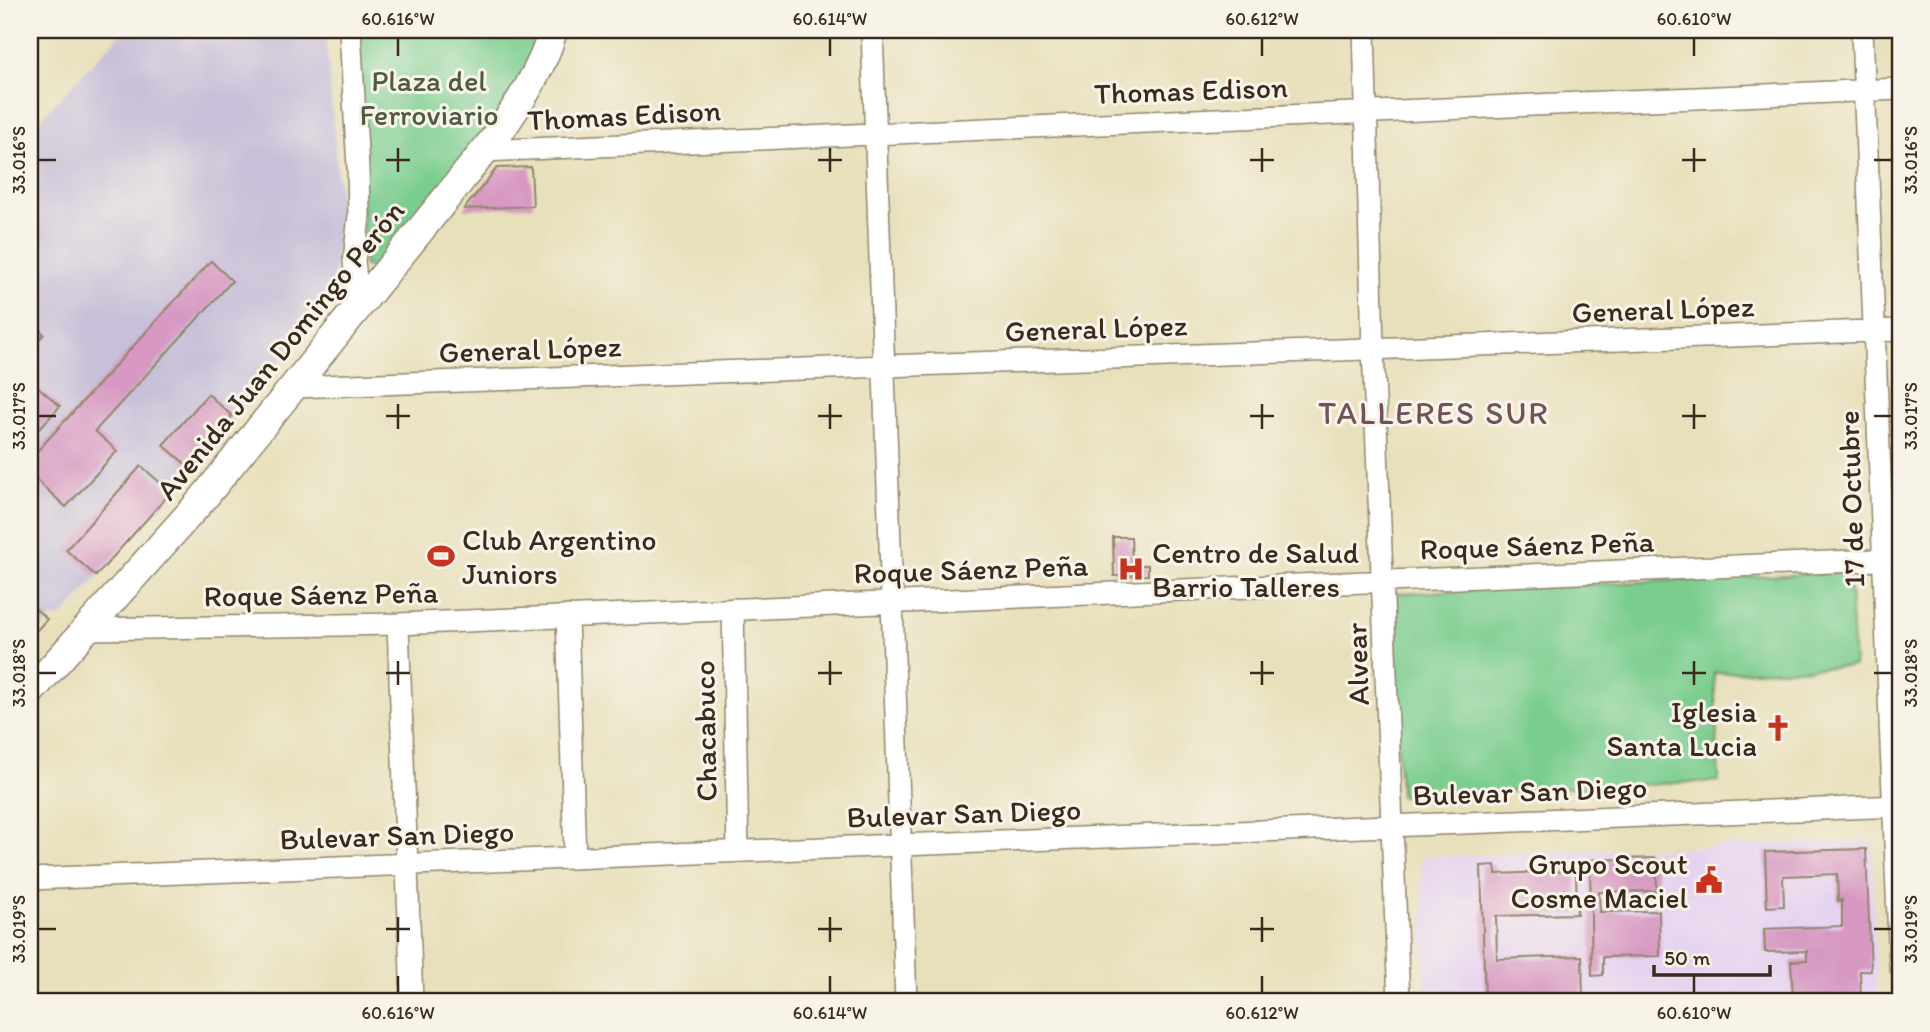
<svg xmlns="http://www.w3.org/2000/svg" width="1930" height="1032" viewBox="0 0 1930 1032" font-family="Itim,sans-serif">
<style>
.built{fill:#e6d3f0}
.industrial{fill:#c8c0d8}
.green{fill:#7acd8f;stroke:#5a7c56;stroke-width:2}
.building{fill:#d799c2}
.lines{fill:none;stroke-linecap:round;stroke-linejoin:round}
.minor-casing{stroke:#92856c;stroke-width:24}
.major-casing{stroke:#92856c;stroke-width:31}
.minor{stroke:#fff;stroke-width:21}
.major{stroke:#fff;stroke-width:28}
.ticks{fill:none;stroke:#3b2a1e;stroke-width:2.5}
.labels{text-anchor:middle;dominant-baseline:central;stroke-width:6;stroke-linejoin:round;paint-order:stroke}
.park-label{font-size:30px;fill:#4e5b40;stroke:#f7f3e8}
.street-label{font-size:30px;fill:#3b2a1e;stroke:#f7f3e8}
.poi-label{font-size:30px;fill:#3b2a1e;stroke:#f7f3e8;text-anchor:start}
.neighbourhood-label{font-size:32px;letter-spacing:2px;fill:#725157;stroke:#f7f3e8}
.neatline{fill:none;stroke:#3b2a1e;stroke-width:2.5}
.ticks-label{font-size:18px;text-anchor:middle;fill:#3b2a1e}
</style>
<rect width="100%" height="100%" fill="#f7f3e8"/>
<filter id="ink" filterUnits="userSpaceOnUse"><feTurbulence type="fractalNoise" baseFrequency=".0143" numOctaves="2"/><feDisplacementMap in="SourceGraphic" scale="14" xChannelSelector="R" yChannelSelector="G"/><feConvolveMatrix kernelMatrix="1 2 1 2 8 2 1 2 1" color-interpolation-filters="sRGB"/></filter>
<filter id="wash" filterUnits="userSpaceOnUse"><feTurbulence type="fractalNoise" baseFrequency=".00686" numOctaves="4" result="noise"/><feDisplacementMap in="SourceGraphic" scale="28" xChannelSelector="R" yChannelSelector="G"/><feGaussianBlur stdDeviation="1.57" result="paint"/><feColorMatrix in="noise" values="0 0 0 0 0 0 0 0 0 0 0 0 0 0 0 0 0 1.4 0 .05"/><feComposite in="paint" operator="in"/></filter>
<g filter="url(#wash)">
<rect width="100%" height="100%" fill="#e8e0bb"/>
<!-- built -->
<path class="built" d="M1872,841L1877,1002H1426L1421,857Z"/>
<!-- industrial -->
<path class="industrial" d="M124,30H325L342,225L332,289L303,332L203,459L62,617L51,618L30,642V130Z"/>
<!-- green -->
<path class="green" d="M358,30H538L535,45L518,87L377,267L370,268L364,265Z
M1849,572L1854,666L1714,673L1719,781L1400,796L1390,594Z"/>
<g id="blocks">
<!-- building -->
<path class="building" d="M531,167L533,206L464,209L497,168Z
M211,261L232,281L95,431L117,451L66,507L30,474V459Z
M30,321L44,334L30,350Z
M30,380L60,406L30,439Z
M208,394L232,416L188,466L163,445Z
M141,466L171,492L96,576L66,550Z
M1113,537H1131L1132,565H1148V575L1114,576Z
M30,604L47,619L30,638Z
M1866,849L1871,971H1860L1861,1002H1793L1791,961L1807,960V951L1765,952L1764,929L1842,926V900L1838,901L1837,874L1783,876L1784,906L1767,907L1765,852Z
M1656,858L1657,891L1599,892L1600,912L1659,911L1660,956L1603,957V975L1592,976L1590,860Z
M1495,865L1496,874L1576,871L1577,914L1496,916L1497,959L1582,956L1583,1002H1485L1481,866Z"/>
</g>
</g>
<g filter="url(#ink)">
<use href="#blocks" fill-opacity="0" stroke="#92856c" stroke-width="2"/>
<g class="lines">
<defs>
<path id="minor" d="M350,30L358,168L359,216L354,261L359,307
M872,30L906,1002
M1364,30L1373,348L1399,1002
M1862,30L1900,966
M484,151L1900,89
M294,387L1900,330
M733,609L738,851
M567,616L575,858
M398,624L412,1002
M86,629L398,624L1900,559
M30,879L1900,806"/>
<path id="major" d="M30,692L201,501L498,134C520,102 543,68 553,30"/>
</defs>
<!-- minor casing -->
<use href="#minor" class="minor-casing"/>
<!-- major casing -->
<use href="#major" class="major-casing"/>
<!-- minor -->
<use href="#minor" class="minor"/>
<!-- major -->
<use href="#major" class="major"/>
</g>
</g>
<!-- ticks -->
<path class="ticks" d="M398,38V56M830,38V56M1262,38V56M1694,38V56M398,148V172M830,148V172M1262,148V172M1694,148V172M38,160H56M386,160H410M818,160H842M1250,160H1274M1682,160H1706M1874,160H1892M398,404V429M830,404V429M1262,404V429M1694,404V429M38,416H56M386,416H410M818,416H842M1250,416H1274M1682,416H1706M1874,416H1892M398,661V685M830,661V685M1262,661V685M1694,661V685M38,673H56M386,673H410M818,673H842M1250,673H1274M1682,673H1706M1874,673H1892M398,917V942M830,917V942M1262,917V942M38,929H56M386,929H410M818,929H842M1250,929H1274M1874,929H1892M398,976V993M830,976V993M1262,976V993M1694,976V993"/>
<!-- icons -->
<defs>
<symbol id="stadium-bare" viewBox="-9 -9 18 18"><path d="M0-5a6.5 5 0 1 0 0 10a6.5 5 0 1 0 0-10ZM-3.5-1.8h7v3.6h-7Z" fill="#c8321e" stroke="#f7f3e8" stroke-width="2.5" paint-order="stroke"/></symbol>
<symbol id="hospital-bare" viewBox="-9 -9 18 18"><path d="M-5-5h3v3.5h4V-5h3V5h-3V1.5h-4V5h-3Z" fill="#c8321e" stroke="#f7f3e8" stroke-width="2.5" paint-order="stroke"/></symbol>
<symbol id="church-bare" viewBox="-9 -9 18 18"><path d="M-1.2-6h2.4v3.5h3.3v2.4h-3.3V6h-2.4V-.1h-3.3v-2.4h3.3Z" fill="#c8321e" stroke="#f7f3e8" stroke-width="2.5" paint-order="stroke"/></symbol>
<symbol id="civic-bare" viewBox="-9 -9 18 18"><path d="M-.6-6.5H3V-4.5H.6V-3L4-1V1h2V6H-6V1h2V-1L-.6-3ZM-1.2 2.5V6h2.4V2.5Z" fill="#c8321e" stroke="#f7f3e8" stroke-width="2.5" paint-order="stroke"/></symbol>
</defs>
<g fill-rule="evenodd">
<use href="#stadium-bare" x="422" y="537" width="38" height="38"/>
<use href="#hospital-bare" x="1112" y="550" width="38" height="38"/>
<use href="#church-bare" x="1759" y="709" width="38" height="38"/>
<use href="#civic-bare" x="1690" y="861" width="38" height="38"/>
</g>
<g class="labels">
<!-- park labels -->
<g class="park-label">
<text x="429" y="80">Plaza del<tspan x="429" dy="34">Ferroviario</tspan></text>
</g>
<!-- street labels -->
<g class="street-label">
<text transform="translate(1191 90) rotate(-2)">Thomas Edison</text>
<text transform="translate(624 115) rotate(-3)">Thomas Edison</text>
<text transform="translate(1663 309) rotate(-2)">General López</text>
<text transform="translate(1096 328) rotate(-2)">General López</text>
<text transform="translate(530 349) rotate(-2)">General López</text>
<text transform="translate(280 350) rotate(-51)">Avenida Juan Domingo Perón</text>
<text transform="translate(1851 499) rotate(-92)">17 de Octubre</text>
<text transform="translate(1537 545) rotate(-2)">Roque Sáenz Peña</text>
<text transform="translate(971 569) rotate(-2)">Roque Sáenz Peña</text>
<text transform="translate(321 594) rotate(-1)">Roque Sáenz Peña</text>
<text transform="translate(1357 664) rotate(-92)">Alvear</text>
<text transform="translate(705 731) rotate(-91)">Chacabuco</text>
<text transform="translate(1530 791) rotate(-2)">Bulevar San Diego</text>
<text transform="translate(964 813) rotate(-2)">Bulevar San Diego</text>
<text transform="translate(397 835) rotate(-2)">Bulevar San Diego</text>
</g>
<!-- poi labels -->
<g class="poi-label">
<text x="462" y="539">Club Argentino<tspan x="462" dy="34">Juniors</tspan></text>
<text x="1152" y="552">Centro de Salud<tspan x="1152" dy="34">Barrio Talleres</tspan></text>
<text x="1757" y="711" text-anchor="end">Iglesia<tspan x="1757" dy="34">Santa Lucia</tspan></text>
<text x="1688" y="863" text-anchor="end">Grupo Scout<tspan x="1688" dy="34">Cosme Maciel</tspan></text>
</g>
<!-- neighbourhood labels -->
<g class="neighbourhood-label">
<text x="1434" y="413">TALLERES SUR</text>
</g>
</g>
<!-- margin -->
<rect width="1930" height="1032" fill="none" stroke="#f7f3e8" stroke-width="77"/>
<!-- scale -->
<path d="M1654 965v10h116v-10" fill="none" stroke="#3b2a1e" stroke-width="3.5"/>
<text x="1664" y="965" font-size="21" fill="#3b2a1e" stroke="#f7f3e8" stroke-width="5" paint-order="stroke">50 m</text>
<rect x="38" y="38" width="1854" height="955" class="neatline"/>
<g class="ticks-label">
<text x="398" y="25">60.616°W</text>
<text x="830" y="25">60.614°W</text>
<text x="1262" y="25">60.612°W</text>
<text x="1694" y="25">60.610°W</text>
<text transform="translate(19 160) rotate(-90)" y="6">33.016°S</text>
<text transform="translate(1911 160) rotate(-90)" y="6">33.016°S</text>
<text transform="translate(19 416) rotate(-90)" y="6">33.017°S</text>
<text transform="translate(1911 416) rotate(-90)" y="6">33.017°S</text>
<text transform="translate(19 673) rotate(-90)" y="6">33.018°S</text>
<text transform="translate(1911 673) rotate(-90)" y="6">33.018°S</text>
<text transform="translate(19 929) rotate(-90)" y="6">33.019°S</text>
<text transform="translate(1911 929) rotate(-90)" y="6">33.019°S</text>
<text x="398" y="1019">60.616°W</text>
<text x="830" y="1019">60.614°W</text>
<text x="1262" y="1019">60.612°W</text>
<text x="1694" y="1019">60.610°W</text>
</g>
</svg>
